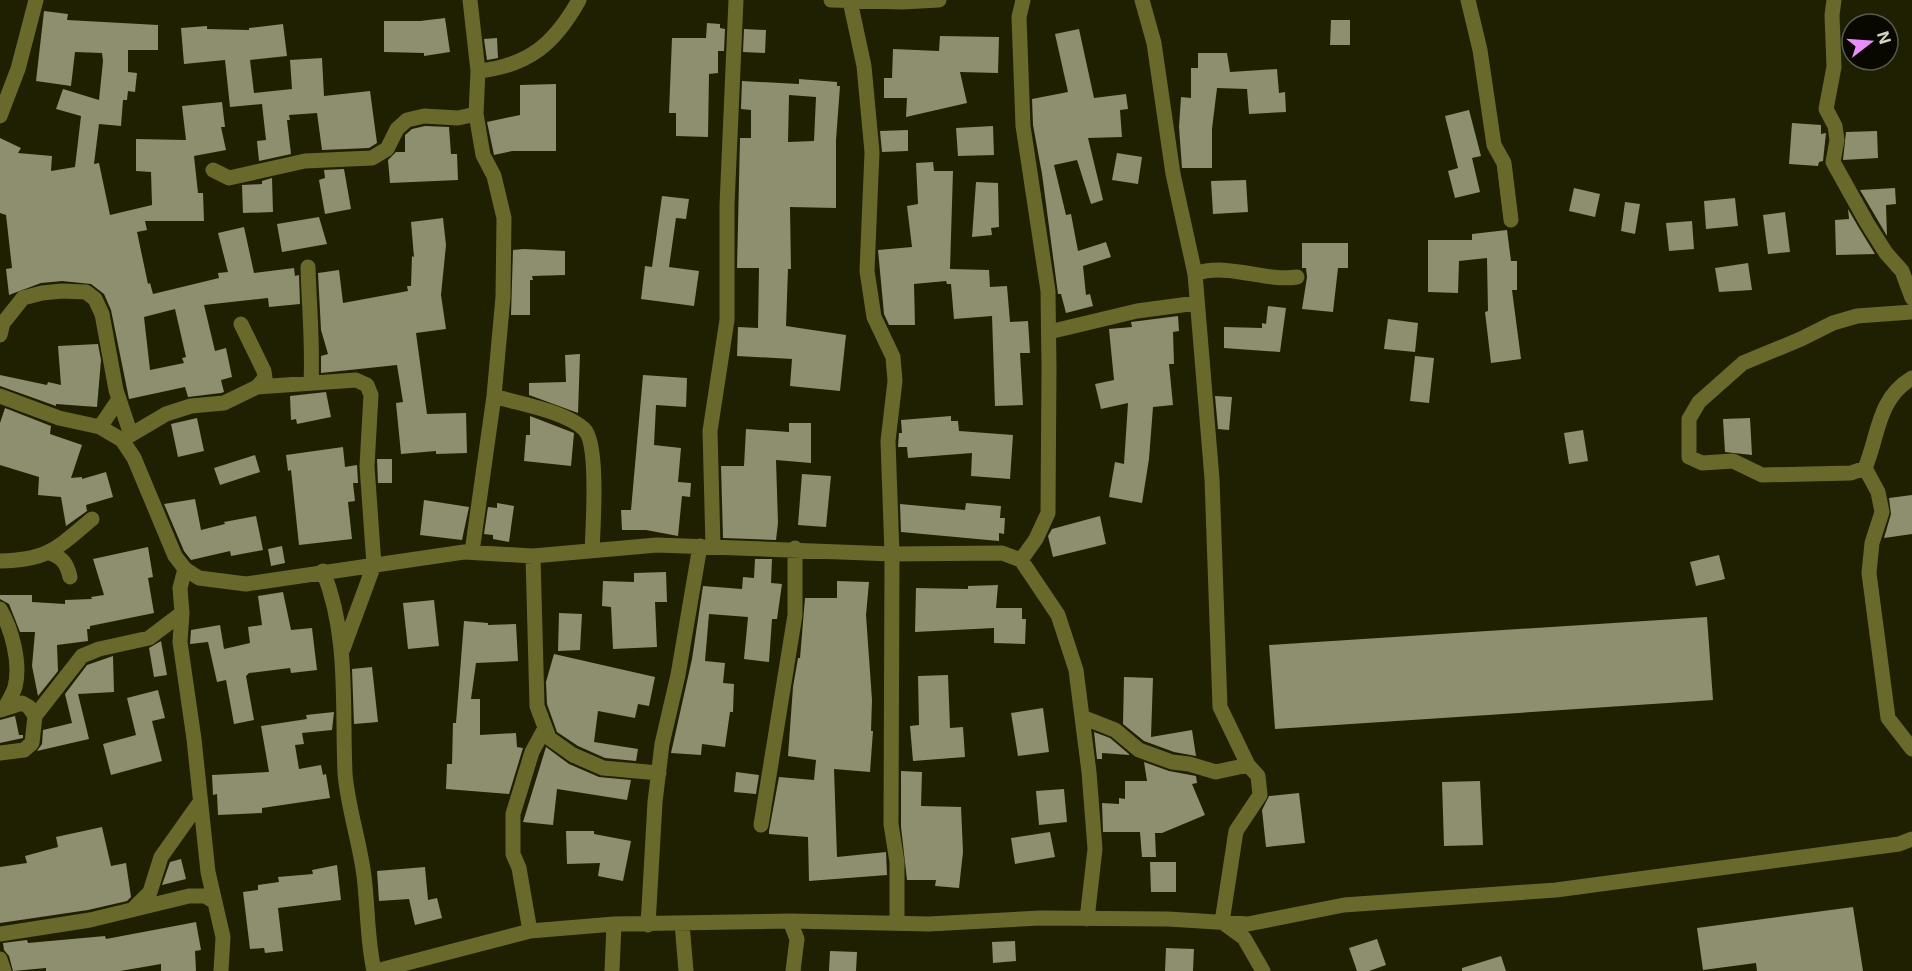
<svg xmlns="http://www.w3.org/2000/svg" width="1912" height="971" viewBox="0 0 1912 971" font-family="Inter,sans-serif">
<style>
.building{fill:#8e8f6f;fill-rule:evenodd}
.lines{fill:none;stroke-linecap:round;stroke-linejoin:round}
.minor{stroke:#68692a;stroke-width:15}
</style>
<rect width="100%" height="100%" fill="#1f1f02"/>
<!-- building -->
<path class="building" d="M44,11L68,14L67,20L158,25V50H128V72L137,73L135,92L128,91L127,100H123L121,126L99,124L94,164L99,163L110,215L152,205L151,172L136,171V139L186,140L182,106L222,102L225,127H221L226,150L194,156L198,193H203L204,221H145L147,230L137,232L148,284L150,283L153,294L219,278L218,273L228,272L218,233L244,227L254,273L294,268L295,276L299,275L300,304L269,307L268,298L204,305L215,351L226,348L232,377L221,380L224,392L221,393L188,397L185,387L129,399L111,310L104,294L91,284L62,281L41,283L9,295L6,269L12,268L6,215L0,213V138L21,148L18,153L52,156L51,171L75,167L81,116L56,109L63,89L99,100L103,61L102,53L75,52L71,86L36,81ZM175,309L186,357L182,358L184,363L150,370L144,317Z
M445,18L450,52L424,56V53L384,52V21H420Z
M1331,20H1350V45H1330Z
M707,23L720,24V28L725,29L724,51H718V73L709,74L708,137L676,136V113H669L672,38H706Z
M283,24L287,56L250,60L254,93L292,89L290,60L322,58L324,96L370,91L377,143L369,148L322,150L317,113L289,115L290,120H287L291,154L259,161L257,141L266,140L262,104L230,107L225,60L184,64L181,28L207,26V29L249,30V28Z
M744,29L766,30L765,53L743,52Z
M1079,29L1094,98L1126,94L1128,109L1120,110L1122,137L1088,138L1103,200L1091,204L1077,160L1054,165L1066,215L1071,214L1078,251L1106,242L1111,257L1083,266L1086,295L1090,294L1093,306L1066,313L1061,294H1058L1042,174L1033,125L1032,99L1068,92L1055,34Z
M940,36L999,37L998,73L960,72L967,103L906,117L907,98H884V78H892L893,49L939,51Z
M497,38L498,58L487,60L484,39Z
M1198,53H1227L1230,72L1277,69L1279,93L1285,92L1286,112L1249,114L1247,89L1217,88L1212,129V168H1182L1179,127L1181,97L1191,98V68H1198Z
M799,79L837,82V86H840L836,140V208L790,207L791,269H788L786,326L846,335L840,391L790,386L792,359L737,356L738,327L758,328L759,268H737L740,138H751V110L741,109L742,81L799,84ZM789,95L816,97L814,141L788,142Z
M556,84V151H512L494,155L487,122L520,115V85Z
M1469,110L1481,156L1472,158L1480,192L1455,198L1448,171L1458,168L1445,116Z
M1792,123L1821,125V134L1826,133L1823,161L1819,162L1818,166L1789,164Z
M425,126L449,127L451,154H457L458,180L390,183L388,160L396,152H405V135L412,129Z
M993,126L994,155L958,156L956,128Z
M908,130V151L882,152L880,131Z
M1877,131L1878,158L1843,160L1846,132Z
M1117,153L1142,157L1138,184L1112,180Z
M933,162L934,171H953L950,269L989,270L990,287L1007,286L1010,322L1028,321L1030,353H1020L1023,405L995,406L992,316L954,319L951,284H947L946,281L914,284L915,325H889L884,314L878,250L912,247L907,206L918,204L916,163Z
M344,169L351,209L325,214L319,180L325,178L324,170Z
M272,178L273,212L243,213L242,185L262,184V181Z
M1246,180L1248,212L1213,214L1211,181Z
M976,182L998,183L999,227L991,228L992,235L972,237Z
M1574,188L1600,194L1595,217L1569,211Z
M1895,188L1896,204L1886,205L1887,236L1860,190Z
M662,196L689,199L686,219L676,218L669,267L699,271L694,306L641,299L645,266L652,267Z
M1735,198L1738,226L1706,229L1704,201Z
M1625,202L1640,204L1635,234L1621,231Z
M1848,209L1859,228L1875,254L1836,255L1835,220L1849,219Z
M1785,212L1790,252L1768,254L1763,215Z
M319,217L327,244L282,252L277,224Z
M443,218L446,245L441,295L446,329L416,333L427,414L466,413L467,453L436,454V451L401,454L396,403L403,402L397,365L321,373V356L328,354L321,330L318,273L339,270L343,303L408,291L407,286H411L412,256L414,257L411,222Z
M1692,221L1694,249L1669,251L1666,223Z
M1507,230L1511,261H1517V290H1512L1521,359L1491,363L1485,312L1488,311L1487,258L1459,261L1458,293L1428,292V240H1472V234Z
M1302,243H1348V268H1338L1333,312L1302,309L1307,277L1306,268H1302Z
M524,249L565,251V275L532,276L533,280H530V315H511L513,250Z
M1748,263L1752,290L1719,292L1715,268Z
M1268,306L1286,308L1280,352L1224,348V327L1262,328V323L1266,324Z
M1178,316L1179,331L1173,332L1174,364H1169L1173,405L1153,407L1149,459L1142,503L1109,497L1115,462L1124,464L1128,403L1101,409L1095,384L1114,380L1109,329L1132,327L1131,322L1139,321Z
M1388,319L1418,323L1415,352L1384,349Z
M98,344L101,360L97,407L56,404V406L0,386V375L47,385L48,382L61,385L58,346Z
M580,354L578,413L529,395V383L566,382L565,355Z
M1415,356L1434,358L1429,403L1410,401Z
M643,375L687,378L686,407L656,405L654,445L681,448L678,482L691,483L690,497L682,496L678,536L646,530H622L621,510H631Z
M326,392L331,417L297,424L296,419L291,420L290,396Z
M1215,396L1232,397L1229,430L1218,429Z
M5,408L51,426L50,434L82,445L71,478L82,477V479L106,472L113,497L86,505L87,511L66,526L61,497L38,495L39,477L0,465V423Z
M530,416L574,433L571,466L524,461L526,435H530Z
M951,416V421H958L959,431L1013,435L1010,479L971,476L972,453L908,458L907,447H898L899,433H902L901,420Z
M197,418L204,451L178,457L171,424Z
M1750,418L1752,455L1725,452L1723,419Z
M789,423H811V463L776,460L778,523L776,540L723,538L721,466H744L746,429L789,432Z
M1583,430L1588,461L1569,464L1564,433Z
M343,447L345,467L357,465L358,483H353L355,501L348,502L352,539L299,545L291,470L288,471L286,455Z
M255,455L260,472L220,485L214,468Z
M377,459H392V483H378Z
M802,474L831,476L826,527L798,525Z
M1912,495V534L1884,538L1891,514L1889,498Z
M195,499L201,530L225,524L224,522L256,516L263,550L231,556L230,551L191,560L184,551L164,504Z
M424,500L469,507L462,540L420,535Z
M497,503L514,506L509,542L493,539V535L484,534L488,507L497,508Z
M966,503L1001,506L1000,518H1005L1004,534L999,533V541L901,532L900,504L965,510Z
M1100,516L1106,544L1053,557L1048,536L1052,529Z
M282,546L285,563L271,566L268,549Z
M148,547L153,577L148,578L154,613L90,626V629H87L88,641L57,645L58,671L38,696L32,666L35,632H20L9,604L0,599V595H32V602L65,604V600L92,599L91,597L104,595L93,559Z
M1719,555L1725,579L1696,586L1690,562Z
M755,559H772L771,583L782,584L777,619H772L769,662L744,659L748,617L709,614L705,661L725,663L723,683L734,684L733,712H730L725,747L702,744L701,755L671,753L692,659L703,586L742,589L743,577L754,578Z
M666,572L667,602H655L657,647L613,649L611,607L602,606L603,581L634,582V573Z
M837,581L869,582L866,615L872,700L871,731H873L870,772L834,769L837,857L886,852L887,875L809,881L808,837L769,834V831L779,777L814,780L816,760L788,756L793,687L798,658H800L805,598H837Z
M998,585L996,608H1022V619H1026L1025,644L994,643V628L915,632L916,588L968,589V586Z
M283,592L291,630L312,628L317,670L291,673L290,668L249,673L246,676L254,720L234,724L226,680L217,682L208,642L190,644L191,630L220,625L224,649L250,643L248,627L262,625L258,596Z
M434,600L439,646L408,649L403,603Z
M559,613L582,614L580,650L558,651Z
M1707,617L1713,700L1275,729L1269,645Z
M464,621L488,623V625L516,624L518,661L476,663L471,699H480V735L516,733L517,747L523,748L509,794L446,789L447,764H452L453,723H456Z
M161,641L167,675L154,677L149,648Z
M554,654L655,677L649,706L638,704L635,718L598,711L594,742L638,749L636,761L605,758L578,746L557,732L547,704L546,682Z
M113,656L114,692L78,694L89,739L37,751L42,744L43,730L72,723L65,694L87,665Z
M372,667L378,722L354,724L352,669Z
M948,675L950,728L963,727L965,757L913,761L910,726L919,725L918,676Z
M1124,677L1153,678L1151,737L1192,730L1196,756L1174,752L1144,741L1123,724Z
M158,690L165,718L152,721L162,761L111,775L103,744L136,735L127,698Z
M1043,708L1049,752L1018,756L1011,713Z
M334,712L332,730L302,733L304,744L295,745L299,769L321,765L323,775L326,774L330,798L262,808V813L218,815L217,794L213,795L212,775L269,772L261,726L307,719L306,715Z
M15,716L19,735H23V738L0,743V720Z
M1094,732L1110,738L1130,755L1102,753V759H1097Z
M546,747L569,764L599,777L631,780L627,800L557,789L553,825L523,822Z
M1144,762L1169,771L1196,776L1197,783L1192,784L1205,815L1162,833H1155L1156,857H1142L1140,832H1103L1102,803L1119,804V798L1125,799V781H1147Z
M901,771L922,772L921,806L961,807L963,852L959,888L935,886L936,880H907L901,827Z
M736,772L759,775L756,794L734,792Z
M1480,781L1483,845L1444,846L1442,782Z
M1064,789L1067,822L1039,825L1036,791Z
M1299,793L1305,843L1266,847L1262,810L1269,796Z
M102,827L111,866L126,863L131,897L127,901L88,910L0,923V867L27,863L25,856L58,847L56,837Z
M566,831H594V834L631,841L623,881L598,876L600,863L567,864Z
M1050,832L1055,857L1015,864L1011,838Z
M181,859L186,879L162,885L170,862Z
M1150,862H1176V892H1151Z
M337,865L341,900L278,908L283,951L265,953L264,948L250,949L243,892L258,890V885L279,882L278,877L313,874L312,870Z
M425,867L428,900L437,898L442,918L415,925L409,899L379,901L377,871Z
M1853,907L1863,971H1757L1756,963L1703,970L1697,928Z
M196,922L201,950L195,951L196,971H161V964L120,971H46V968L13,971L9,956L4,950L3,943L27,940L28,943L105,936L106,939Z
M1377,939L1386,965L1369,971H1357L1349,948Z
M1015,941L1016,961L993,963L992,942Z
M1166,948L1194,949L1193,971H1165Z
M830,951L857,952L856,971H829Z
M1501,956L1506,971H1462V968Z"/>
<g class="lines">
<!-- minor -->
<path class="minor" d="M470,0L478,71
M831,0L902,2L939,0
M1142,0L1154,43L1173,174L1195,274L1212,479L1220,707L1248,765L1258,776L1260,795L1236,831L1222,922L1244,938L1263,971
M1468,0L1480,50L1494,145L1504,163L1511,220
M1834,0L1832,15L1834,67L1826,109L1835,126L1837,140L1833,162L1867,223L1886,253L1902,271L1912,298
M850,1L864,66L872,152L867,271L874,317L893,357L895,381L888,441L892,554L891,824L897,862V923
M0,116L18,69L36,0
M213,170L229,178L305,161L372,158L387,149L397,129L407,120L424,116L458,118L476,114
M308,267C309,306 313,343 311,383
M1195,274C1228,262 1263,282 1297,277
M1912,312L1857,316L1833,323L1801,339L1743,363L1699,402L1689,419V457L1702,463L1733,461L1762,475L1851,473L1865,468C1879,435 1877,399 1912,378
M241,324L264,371L265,378L257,387
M1049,332L1137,311L1197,303
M0,335L3,323L23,298L42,293L62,291L86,292L95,299L102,314L116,390L131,435
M0,396L59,418L100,427L122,440L134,458L175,556L185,569L199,578L246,584L464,552L533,556L657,545L892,554L1002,553L1021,560L1058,615L1076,670L1089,772L1095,849L1087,919
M494,396C519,404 565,411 584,429C599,443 593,528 592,551
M100,427L119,399
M122,440L166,414L191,406L224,403L257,387L356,380L367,385L371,395L367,466L374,565L343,649
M1865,468L1878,492L1882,512L1872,543L1869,573L1888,718L1912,749
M713,546L710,431L727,320V205L736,0
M472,552L494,396L503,297L504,218L494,176L483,155L476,114L478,71C529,66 555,43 579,0
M50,553C63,558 67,564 70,577
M533,556L537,706L549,738L573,755L603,768L659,773
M1021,560L1036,539L1048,513L1049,368L1048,291L1023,126L1019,17L1023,0
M0,561C49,560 57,548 92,519
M185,569L180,588L182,613L180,642L194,739L208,872L223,937L221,971
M323,571C349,635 342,705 345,773C347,804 360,843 364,876C368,908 367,939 374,971
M0,609C12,629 21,664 15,687C13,694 8,702 4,709
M0,710L22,703L29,707L35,716
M1082,717L1115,730L1139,750L1172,762L1189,764L1216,772L1248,765
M0,753L24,750L32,743L35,716L82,656L99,649L149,638L182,613
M761,825L795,615V548
M133,909L150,892L161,857L200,802
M790,921L797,939L793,971
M682,923L686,971
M648,925L655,802L662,744L678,675L700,546
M530,931L519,868L513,854V814L532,752L545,728
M0,934L90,920L189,896H205L213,901
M0,959L4,971
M376,971L530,931L614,924L790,921L929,924L1040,918L1168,919L1248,924L1344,905L1556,890L1899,844L1912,839
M612,971L614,924"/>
</g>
<!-- north arrow -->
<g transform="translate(1870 42) rotate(73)"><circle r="28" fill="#080801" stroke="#59594e" stroke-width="1.5"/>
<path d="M0-4.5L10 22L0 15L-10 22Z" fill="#ea8dfc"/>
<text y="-9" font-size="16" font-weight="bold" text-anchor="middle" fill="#d2d3c2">N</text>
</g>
</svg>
